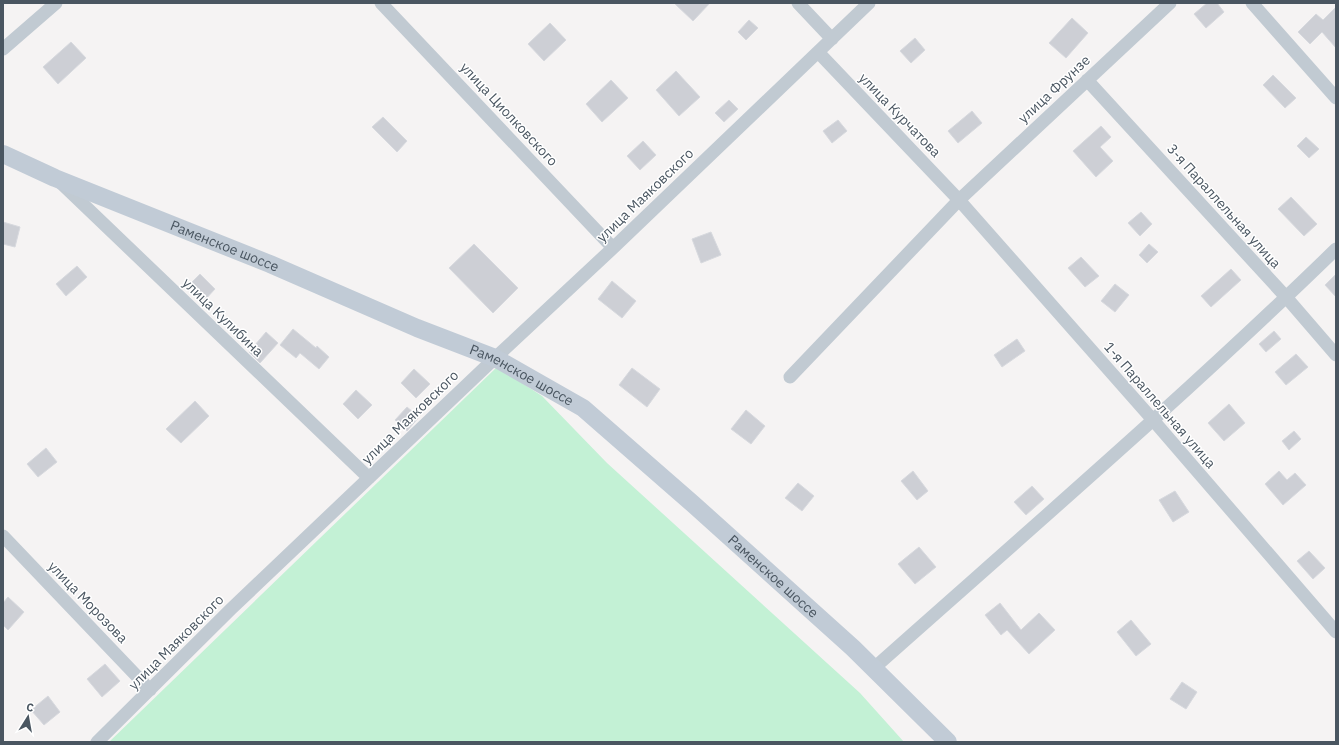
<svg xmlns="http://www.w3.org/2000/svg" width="1339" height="745" viewBox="0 0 1339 745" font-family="'IBM Plex Sans',sans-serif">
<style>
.green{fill:#c3f1d5}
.building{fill:#cdcfd5;stroke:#d7d9de}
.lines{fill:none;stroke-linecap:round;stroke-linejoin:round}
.minor{stroke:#c1cad2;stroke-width:13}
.secondary{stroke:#c1cbd6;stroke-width:18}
.labels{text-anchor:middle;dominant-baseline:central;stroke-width:3;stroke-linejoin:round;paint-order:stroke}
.street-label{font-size:14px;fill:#4a5661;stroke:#fff}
</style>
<rect width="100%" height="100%" fill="#f5f3f3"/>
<!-- green -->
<path class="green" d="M497,367L542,396L607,463L860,693L904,742H109Z"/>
<!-- building -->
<path class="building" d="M674,3H710L693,21Z
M1207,3H1217L1224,12L1206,28L1194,14Z
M1336,7V48L1322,32L1310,44L1298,32L1316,14L1323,20Z
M1072,18L1088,33L1066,58L1049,43Z
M749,20L758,28L746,40L738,32Z
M550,23L566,40L544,61L528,44Z
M915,38L925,50L911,63L900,51Z
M71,42L86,58L58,84L43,67Z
M676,71L700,97L679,116L656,90Z
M1273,75L1296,98L1285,108L1263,85Z
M611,80L628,98L602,122L586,104Z
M729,100L738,109L724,122L715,113Z
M972,111L982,123L958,143L948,131Z
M383,117L407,141L397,152L372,127Z
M838,120L847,131L832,143L823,131Z
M1101,126L1111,137L1100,147L1113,161L1096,177L1073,151Z
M1306,137L1319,149L1309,158L1297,146Z
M643,141L656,155L640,170L627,156Z
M1291,197L1317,224L1304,236L1278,209Z
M1141,212L1152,224L1140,236L1128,223Z
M3,222L20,227L15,247L3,244Z
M711,232L721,255L701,263L692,239Z
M474,244L518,288L493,313L449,268Z
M1149,244L1158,252L1147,263L1139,255Z
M1081,257L1099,276L1085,287L1068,268Z
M77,266L87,277L66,296L56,284Z
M1231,269L1241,280L1211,307L1201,296Z
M200,274L215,289L203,302L188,286Z
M1336,274V297L1325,285Z
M612,281L636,301L622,318L598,299Z
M1115,284L1129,295L1115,312L1101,301Z
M293,329L316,348L317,346L329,357L319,369L300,353L296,358L280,345Z
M1274,331L1281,339L1266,352L1259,344Z
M266,332L278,343L260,363L249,352Z
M1017,339L1025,351L1002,367L994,355Z
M1296,354L1308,367L1286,385L1275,372Z
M632,368L660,389L647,407L619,385Z
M414,369L430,384L416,398L401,383Z
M356,390L372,405L358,419L343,404Z
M195,401L209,416L181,443L166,429Z
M1229,404L1245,423L1224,441L1208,423Z
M407,407L419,417L407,431L395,420Z
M746,410L765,426L751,444L731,429Z
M1294,431L1301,439L1289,450L1282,441Z
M46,448L57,462L38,477L27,464Z
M913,471L928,491L917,500L901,481Z
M1279,471L1287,480L1295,473L1306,485L1283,505L1265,484Z
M798,483L814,496L802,511L785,498Z
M1032,486L1044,499L1026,515L1014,502Z
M1175,491L1189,512L1173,522L1159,500Z
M919,547L936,567L915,584L898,564Z
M1309,551L1325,568L1313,579L1297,561Z
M8,597L24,612L8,630L3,625V603Z
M1000,603L1021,630L1039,613L1055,630L1029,654L1007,630L1001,635L985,615Z
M1131,620L1151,644L1136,656L1117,632Z
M105,664L120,681L102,697L87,679Z
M1182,682L1197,692L1186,709L1170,699Z
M48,696L60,712L44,725L31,710Z"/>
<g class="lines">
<!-- minor -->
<path class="minor" d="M381,3L613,248
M798,3L832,39
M1252,3L1336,98
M3,49L56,3
M818,52L959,200L1153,420L1336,632
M1087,80L1286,297L1336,355
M61,183L369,478
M790,377L959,200L1170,3
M3,536L150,690
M874,668C1029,530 1187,394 1336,249
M97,742L231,609L495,358L613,248L869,3"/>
<!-- secondary -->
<path class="secondary" id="s1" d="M3,154L55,178L270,264L417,328L495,358L583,408L693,504L853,648L948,742"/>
</g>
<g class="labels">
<!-- street labels -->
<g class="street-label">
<text transform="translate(1054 89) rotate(-43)">улица Фрунзе</text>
<text transform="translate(509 114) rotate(47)">улица Циолковского</text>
<text transform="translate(900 115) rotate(46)">улица Курчатова</text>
<text transform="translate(645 195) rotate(-44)">улица Маяковского</text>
<text transform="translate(1224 206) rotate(48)">3-я Параллельная улица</text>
<text stroke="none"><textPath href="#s1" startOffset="240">Раменское шоссе</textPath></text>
<text transform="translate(223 317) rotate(44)">улица Кулибина</text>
<text stroke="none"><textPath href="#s1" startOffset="564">Раменское шоссе</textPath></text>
<text transform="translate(1160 405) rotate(49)">1-я Параллельная улица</text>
<text transform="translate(410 417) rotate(-44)">улица Маяковского</text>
<text stroke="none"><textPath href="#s1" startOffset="888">Раменское шоссе</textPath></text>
<text transform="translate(88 602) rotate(46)">улица Морозова</text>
<text transform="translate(176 642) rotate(-45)">улица Маяковского</text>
</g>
</g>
<!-- border -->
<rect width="1339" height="745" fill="none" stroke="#4a5661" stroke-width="8"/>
<!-- north arrow -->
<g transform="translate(28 717) rotate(11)" stroke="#ffffff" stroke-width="3" paint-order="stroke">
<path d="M0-3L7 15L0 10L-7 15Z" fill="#4a5661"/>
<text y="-6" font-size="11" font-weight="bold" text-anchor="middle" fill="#4a5661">С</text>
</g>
</svg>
